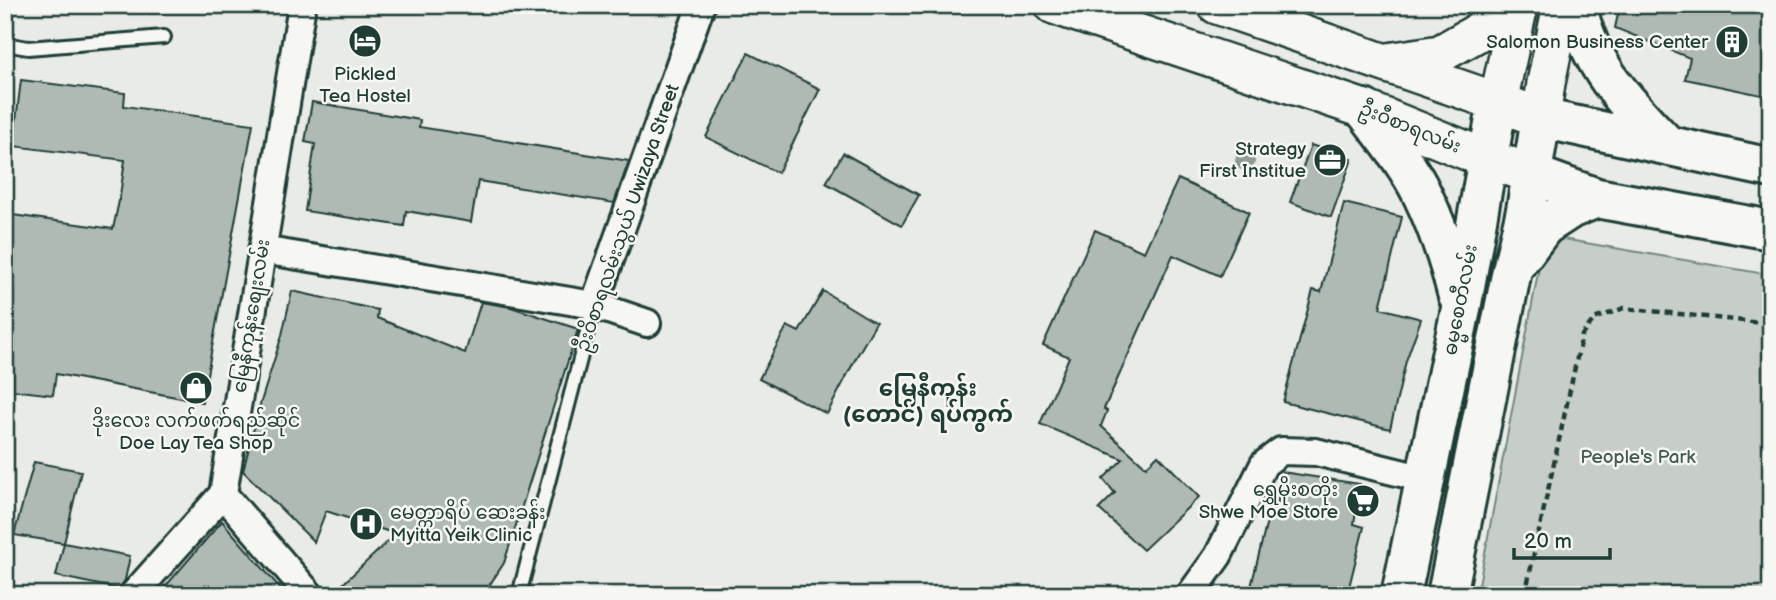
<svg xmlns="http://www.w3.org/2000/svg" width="1776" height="600" viewBox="0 0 1776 600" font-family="'Balsamiq Sans','Noto Sans Myanmar',sans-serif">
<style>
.green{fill:#c7cec9;stroke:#73867e;stroke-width:2}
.building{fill:#b0bab5;stroke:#1f3d34;stroke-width:2}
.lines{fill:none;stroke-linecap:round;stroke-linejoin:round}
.lane-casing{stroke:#1f3d34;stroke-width:18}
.street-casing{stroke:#1f3d34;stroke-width:32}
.secondary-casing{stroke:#1f3d34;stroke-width:42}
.primary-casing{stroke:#1f3d34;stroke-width:44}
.path{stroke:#1f3d34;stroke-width:4.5;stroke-dasharray:7 5;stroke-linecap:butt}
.lane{stroke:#f6f6f2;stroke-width:12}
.street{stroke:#f6f6f2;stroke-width:26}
.secondary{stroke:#f6f6f2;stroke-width:37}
.primary{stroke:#f6f6f2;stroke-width:38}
.tree{fill:#8d9b95}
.labels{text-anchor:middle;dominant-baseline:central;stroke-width:5;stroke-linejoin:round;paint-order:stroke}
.poi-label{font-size:19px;fill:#1f3d34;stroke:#f6f6f2;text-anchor:end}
.street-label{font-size:19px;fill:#1f3d34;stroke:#f6f6f2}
.park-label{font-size:19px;fill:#415a52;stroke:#f6f6f2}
.quarter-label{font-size:23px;font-weight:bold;fill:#1f3d34;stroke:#f6f6f2}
</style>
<rect width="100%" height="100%" fill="#e9ebe7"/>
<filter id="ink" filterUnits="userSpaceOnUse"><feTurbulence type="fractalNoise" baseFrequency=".0143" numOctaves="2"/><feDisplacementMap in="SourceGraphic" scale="14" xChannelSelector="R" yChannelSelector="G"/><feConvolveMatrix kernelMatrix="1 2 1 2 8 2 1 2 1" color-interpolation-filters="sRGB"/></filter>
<g filter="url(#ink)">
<!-- green -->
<path class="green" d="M1545,236L1771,275V595H1477Z"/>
<!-- building -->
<path class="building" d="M1620,5H1771V97L1685,79L1690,58L1615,28Z
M748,53L820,89L778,173L706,137Z
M21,80L125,93L124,106L253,124L202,402L56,374L53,395L5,389V214L113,229L120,196L125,160L13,146Z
M312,102L420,120L419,127L629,161L614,203L478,181L471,222L406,211L404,226L305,211L315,144L305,142Z
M1311,145L1352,159L1331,217L1290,202Z
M843,153L919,195L902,225L826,183Z
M1178,179L1249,212L1220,276L1173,255L1104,409L1107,411L1101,426L1146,467L1158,455L1199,497L1143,550L1099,509L1115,493L1103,479L1123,459L1040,424L1069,357L1043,345L1095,230L1144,252Z
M1344,203L1402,217L1380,308L1421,319L1406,361L1390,429L1283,402L1313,290L1321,292Z
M292,291L378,310L377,318L465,353L481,302L511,307L578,329L504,563L483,595H331L396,534L326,511L314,542L243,471L259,408L282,335Z
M823,291L876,323L857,356L827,414L759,379L787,326L799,332Z
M34,462L81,471L64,543L14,535Z
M1282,472L1360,484L1354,524L1364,527L1347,595H1249L1271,505L1277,506Z
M222,521L286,595H158Z
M64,543L130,556L125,580L119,589L56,576Z"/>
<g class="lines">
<defs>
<path id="lane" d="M5,44L28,48L164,37
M519,595L594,305"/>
<path id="street" d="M262,250L594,305L647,323
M594,305L701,5
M223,494L310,595
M133,595L223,494L302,5
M1190,595L1218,556L1264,464L1281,451L1316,452L1425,479"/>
<path id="secondary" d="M1054,5L1364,109L1487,159
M1217,5L1498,102L1519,5
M1388,62L1440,54L1475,34L1499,16L1505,5
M1541,118L1546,83L1562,5"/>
<path id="primary" d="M1577,5C1587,63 1627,104 1667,145
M1364,109C1384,136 1407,163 1422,194C1438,227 1449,261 1458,296
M1509,166L1597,198L1771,230
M1517,262L1544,226L1570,209L1597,198
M1401,595L1461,309L1498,102L1541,118L1771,168
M1447,595L1512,270L1526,210L1541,118"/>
</defs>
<!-- lane casing -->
<use href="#lane" class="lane-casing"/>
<!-- street casing -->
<use href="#street" class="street-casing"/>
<!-- secondary casing -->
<use href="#secondary" class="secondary-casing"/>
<!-- primary casing -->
<use href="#primary" class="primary-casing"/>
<!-- path -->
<path class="path" d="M1525,595L1582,335L1594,319L1624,308L1771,324"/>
<!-- lane -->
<use href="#lane" class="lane"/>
<!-- street -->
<use href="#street" class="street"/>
<!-- secondary -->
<use href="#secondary" class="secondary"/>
<!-- primary -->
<use href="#primary" class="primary"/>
</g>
<!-- trees -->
<circle class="tree" cx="1245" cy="161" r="10"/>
</g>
<!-- icons -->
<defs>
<symbol id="hotel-disc" viewBox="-11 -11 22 22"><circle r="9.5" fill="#1f3d34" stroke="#f6f6f2"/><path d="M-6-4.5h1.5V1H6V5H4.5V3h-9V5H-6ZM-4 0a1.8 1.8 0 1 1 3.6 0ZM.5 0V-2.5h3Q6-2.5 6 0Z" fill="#fff"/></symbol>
<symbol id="building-disc" viewBox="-11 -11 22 22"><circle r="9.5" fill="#1f3d34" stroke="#f6f6f2"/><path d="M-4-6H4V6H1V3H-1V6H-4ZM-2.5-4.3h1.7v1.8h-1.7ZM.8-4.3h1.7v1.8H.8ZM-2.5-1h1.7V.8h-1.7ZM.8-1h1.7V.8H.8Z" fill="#fff"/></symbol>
<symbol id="office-disc" viewBox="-11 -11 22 22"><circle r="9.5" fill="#1f3d34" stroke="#f6f6f2"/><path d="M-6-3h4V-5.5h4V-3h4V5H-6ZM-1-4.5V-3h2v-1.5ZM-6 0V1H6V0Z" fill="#fff"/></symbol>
<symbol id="shop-disc" viewBox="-11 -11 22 22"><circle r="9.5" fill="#1f3d34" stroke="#f6f6f2"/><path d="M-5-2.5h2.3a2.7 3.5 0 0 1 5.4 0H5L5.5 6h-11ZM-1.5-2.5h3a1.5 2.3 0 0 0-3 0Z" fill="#fff"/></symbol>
<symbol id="supermarket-disc" viewBox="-11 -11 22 22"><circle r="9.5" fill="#1f3d34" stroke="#f6f6f2"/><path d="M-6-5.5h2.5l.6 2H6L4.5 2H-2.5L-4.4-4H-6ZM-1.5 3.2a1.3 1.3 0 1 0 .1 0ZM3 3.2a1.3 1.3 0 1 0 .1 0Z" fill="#fff"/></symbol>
<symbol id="hospital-disc" viewBox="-11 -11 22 22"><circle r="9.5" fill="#1f3d34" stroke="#f6f6f2"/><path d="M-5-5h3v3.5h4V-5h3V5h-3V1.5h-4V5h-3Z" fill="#fff"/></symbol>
</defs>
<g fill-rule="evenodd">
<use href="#hotel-disc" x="346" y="22" width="38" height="38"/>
<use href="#building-disc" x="1713" y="23" width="38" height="38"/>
<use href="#office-disc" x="1311" y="141" width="38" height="38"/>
<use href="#shop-disc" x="177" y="369" width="38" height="38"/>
<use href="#supermarket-disc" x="1344" y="482" width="38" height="38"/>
<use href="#hospital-disc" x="347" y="505" width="38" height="38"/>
</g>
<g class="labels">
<!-- poi labels -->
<g class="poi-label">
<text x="1708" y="42">Salomon Business Center</text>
<text x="365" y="74" text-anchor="middle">Pickled<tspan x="365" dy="22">Tea Hostel</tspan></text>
<text x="1306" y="149">Strategy<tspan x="1306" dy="22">First Institue</tspan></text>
<text x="196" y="421" text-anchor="middle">ဒိုးလေး လက်ဖက်ရည်ဆိုင်<tspan x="196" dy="22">Doe Lay Tea Shop</tspan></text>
<text x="1338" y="490">ရွှေမိုးစတိုး<tspan x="1338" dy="22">Shwe Moe Store</tspan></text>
<text x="390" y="513" text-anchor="start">မေတ္တာရိပ် ဆေးခန်း<tspan x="390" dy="22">Myitta Yeik Clinic</tspan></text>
</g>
<!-- street labels -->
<g class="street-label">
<text transform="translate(1410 128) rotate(22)">ဦးဝီစာရလမ်း</text>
<text transform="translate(628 218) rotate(-71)">ဦးဝိစာရလမ်းသွယ် Uwizaya Street</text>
<text transform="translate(1461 300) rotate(-79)">ဓမ္မစေတီလမ်း</text>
<text transform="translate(252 316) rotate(-81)">မြေနီကုန်းစျေးလမ်း</text>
</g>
<!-- park labels -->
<g class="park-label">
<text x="1638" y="457">People's Park</text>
</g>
<!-- quarter labels -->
<g class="quarter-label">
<text x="928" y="389">မြေနီကုန်း<tspan x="928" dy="26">(တောင်) ရပ်ကွက်</tspan></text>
</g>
</g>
<!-- margin -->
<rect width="1776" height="600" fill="none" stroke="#f6f6f2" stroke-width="28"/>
<rect x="14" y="14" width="1748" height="572" fill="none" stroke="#1f3d34" stroke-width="2.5" filter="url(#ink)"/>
<!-- scale -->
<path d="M1514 548v10h96v-10" fill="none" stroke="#1f3d34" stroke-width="3.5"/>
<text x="1524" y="548" font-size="21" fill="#1f3d34" stroke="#f6f6f2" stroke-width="5" paint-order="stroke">20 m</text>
</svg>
